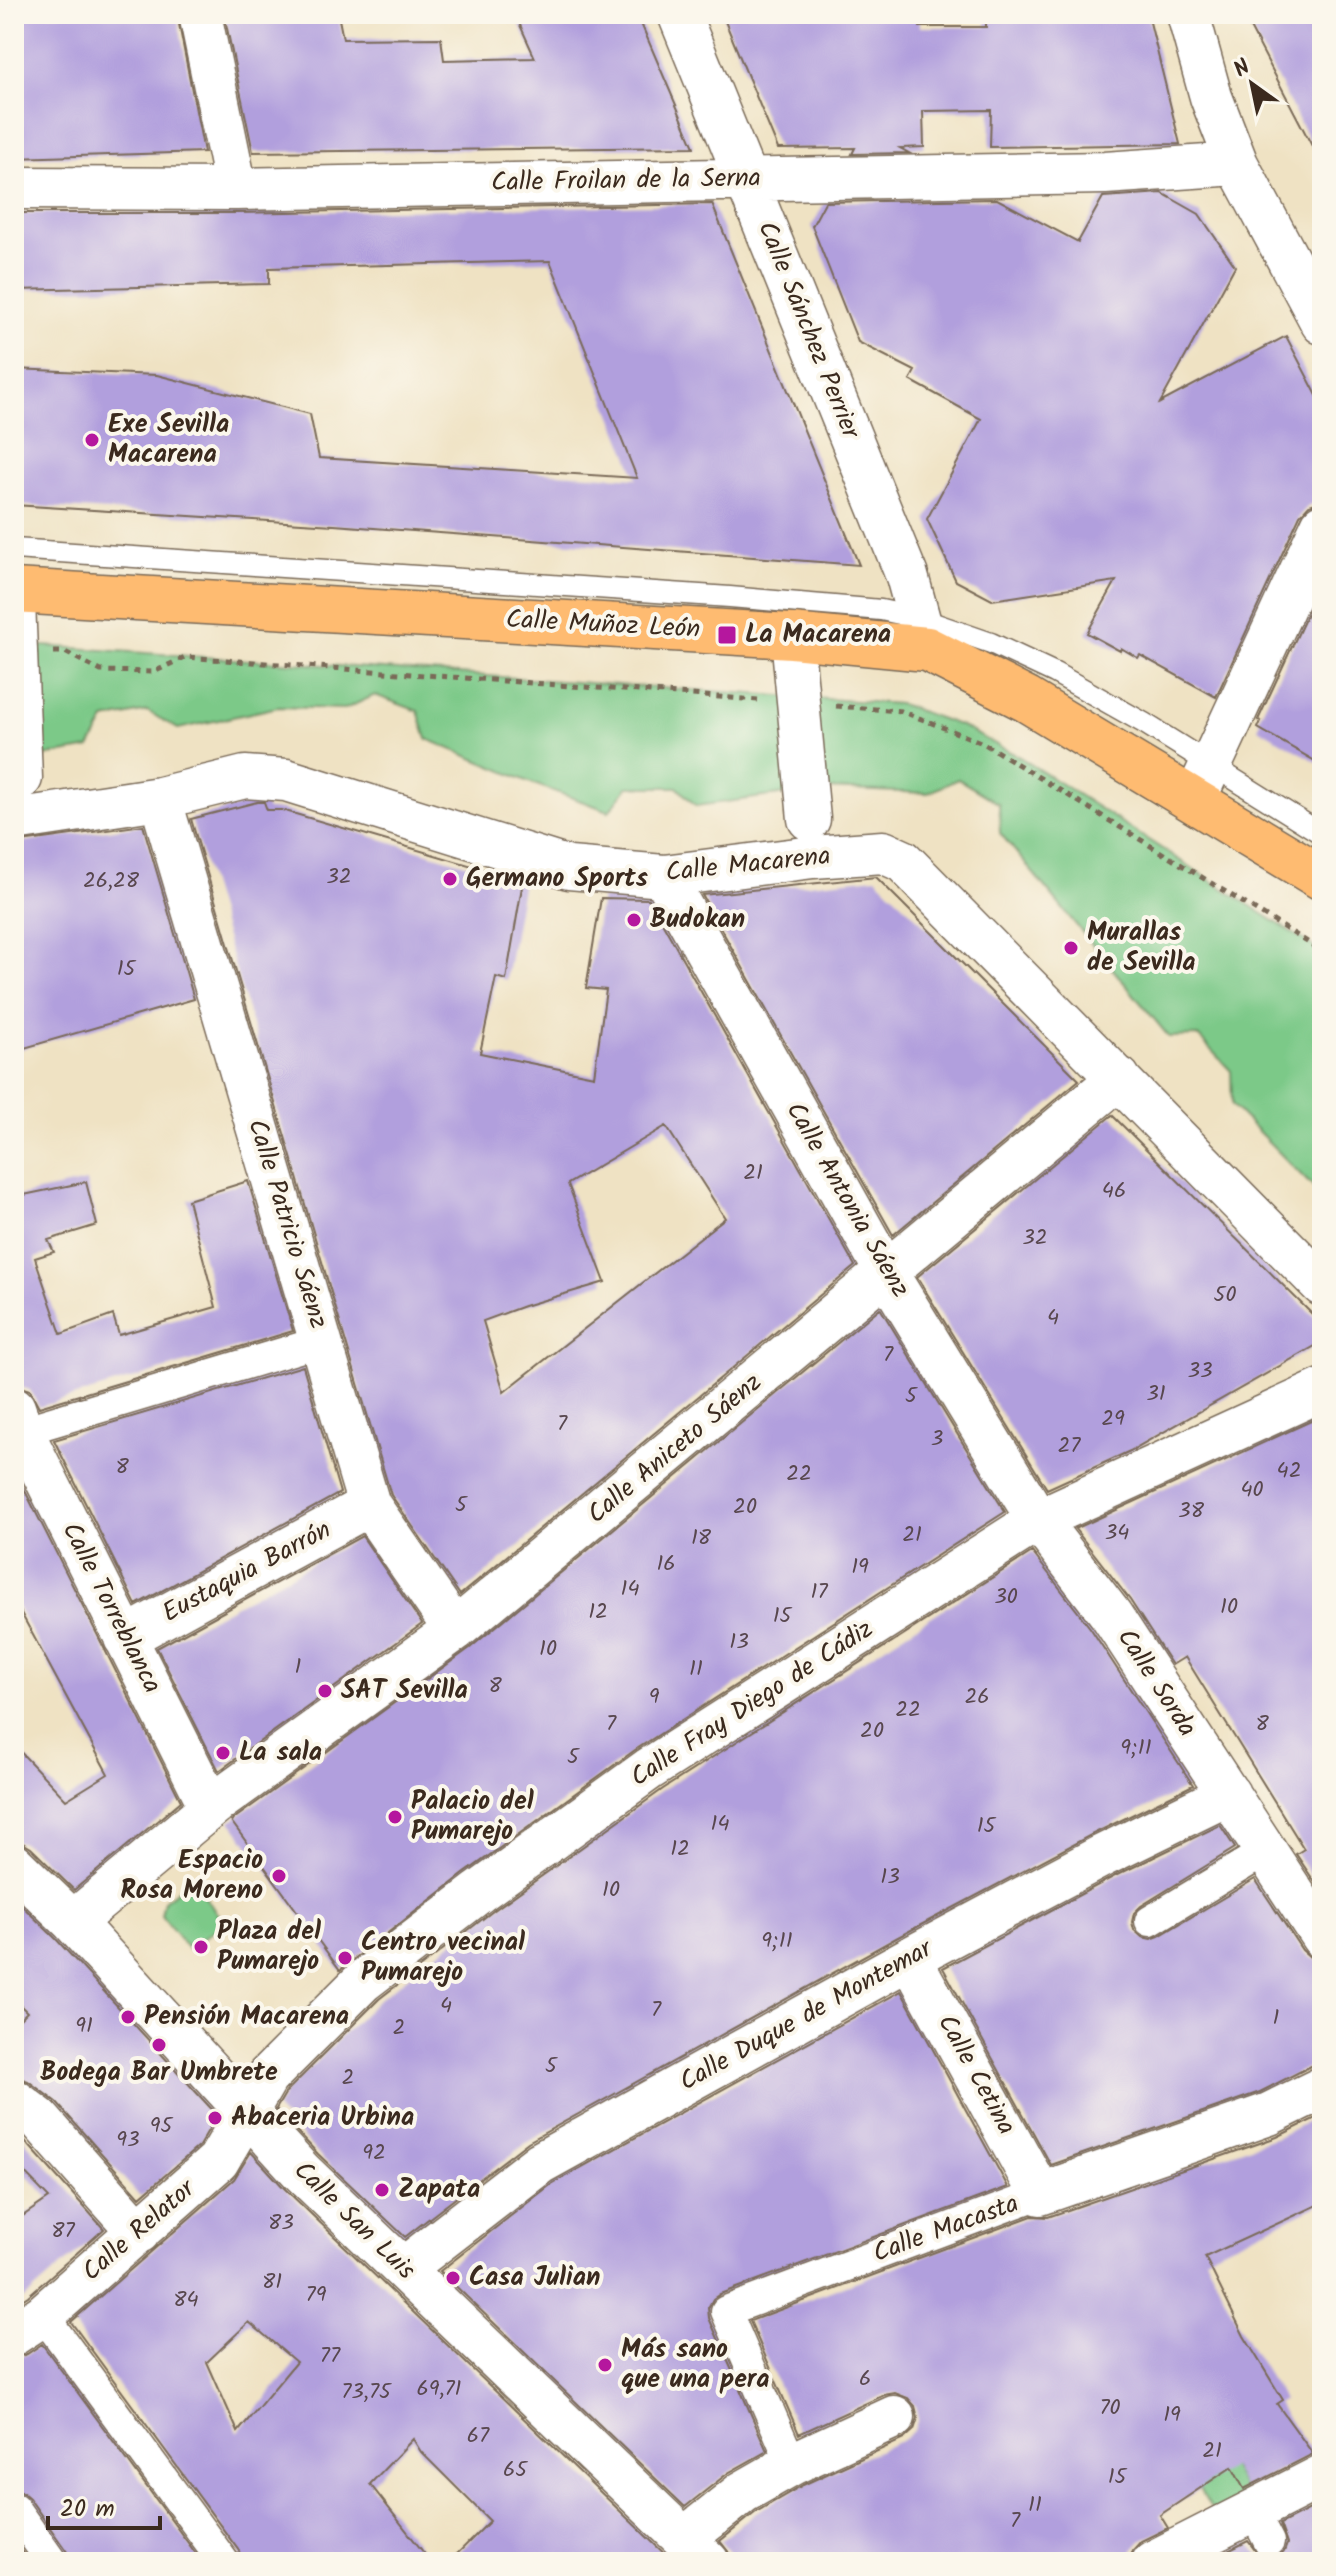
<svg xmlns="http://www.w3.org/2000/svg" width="1336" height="2576" viewBox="0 0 1336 2576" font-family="Kalam,sans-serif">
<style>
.green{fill:#7bc988;stroke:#5b7a53;stroke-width:2}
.building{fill:#b19fdd;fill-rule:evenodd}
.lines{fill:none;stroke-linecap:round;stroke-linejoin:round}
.service-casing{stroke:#7a6a58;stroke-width:23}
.pedestrian-casing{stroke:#7a6a58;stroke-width:33}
.minor-casing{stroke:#7a6a58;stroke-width:45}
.primary-casing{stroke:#7a6a58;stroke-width:47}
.path{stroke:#7a6a58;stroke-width:5;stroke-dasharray:6 6;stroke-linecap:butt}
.service{stroke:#fff;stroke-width:20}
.pedestrian{stroke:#fff;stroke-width:30}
.minor{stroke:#fff;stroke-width:42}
.primary{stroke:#febb71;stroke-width:44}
.poi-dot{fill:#b5179e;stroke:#fbf7ec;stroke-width:3}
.labels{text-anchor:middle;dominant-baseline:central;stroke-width:8;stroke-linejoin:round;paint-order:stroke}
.number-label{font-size:22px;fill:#58474e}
.street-label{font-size:26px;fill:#3b2a1e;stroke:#fbf7ec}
.poi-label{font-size:26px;font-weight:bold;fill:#3b2a1e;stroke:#fbf7ec;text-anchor:start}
</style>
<rect width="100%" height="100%" fill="#fbf7ec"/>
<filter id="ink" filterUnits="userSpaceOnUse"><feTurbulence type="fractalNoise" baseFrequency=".0125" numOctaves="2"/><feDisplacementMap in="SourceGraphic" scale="16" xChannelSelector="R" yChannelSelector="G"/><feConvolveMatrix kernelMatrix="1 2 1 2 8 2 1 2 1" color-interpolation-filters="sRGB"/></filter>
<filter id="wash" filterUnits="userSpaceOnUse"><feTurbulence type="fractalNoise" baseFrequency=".006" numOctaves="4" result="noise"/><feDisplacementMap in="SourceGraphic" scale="32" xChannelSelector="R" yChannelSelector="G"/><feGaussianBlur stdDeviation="1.8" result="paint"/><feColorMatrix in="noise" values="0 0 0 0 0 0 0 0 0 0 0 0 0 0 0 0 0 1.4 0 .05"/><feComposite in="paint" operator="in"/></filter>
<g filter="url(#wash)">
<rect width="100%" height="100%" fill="#efe2c3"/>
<!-- green -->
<path class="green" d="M14,644L900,704L961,726L1018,756L1322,952V1196L1232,1105L1231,1071L1198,1036L1169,1037L1000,833L999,804L958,779L928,793L824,789L696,806L677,787H628L609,811L534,784L427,739L418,711L375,695L345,709L278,707L178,729L147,711L105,720L90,748L38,757Z
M192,1879L224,1923L188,1949L161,1915L164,1901Z
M1227,2459L1249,2498L1216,2517L1192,2477Z"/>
<g id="blocks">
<!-- building -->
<path class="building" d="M14,14H177L204,152L14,158Z
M224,14H338L343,39L441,38L444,60L535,58L515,14H637L694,147L253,152Z
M722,14H920V27H986V14H1148L1180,144L990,147L991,110L923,111L924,147L900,148L909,153L852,154L855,148L778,149Z
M1243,14H1322V165Z
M1162,193L1199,214L1235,266L1160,403L1286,336L1322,405V501L1309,505L1300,515L1216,697L1140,655L1138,658L1121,648L1120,651L1087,633L1116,581L992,600L956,581L927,519L981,419L910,380L915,371L858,342L812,226L825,202L997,199L1078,242L1103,197Z
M712,204L859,565L334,525L14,505V369L157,375L310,414L319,458L637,478L550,261L269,268V284L14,290V213H236Z
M1322,582V765L1258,728L1261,721L1258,720Z
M257,802H264L267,810H282L523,881L506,980L496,977L480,1053L594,1076L606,990L586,988L601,898L649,899L855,1266L460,1595L391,1495L191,819ZM666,1126L725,1218L504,1392L483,1321L524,1306L605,1282L568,1184Z
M143,825L194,999L14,1051V843Z
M876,877L1079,1080L893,1235L702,895Z
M1112,1115L1322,1324V1342L1130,1451L1047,1489L917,1277Z
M248,1181L293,1331L39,1407L30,1390L14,1385V1197L86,1182L97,1225L48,1240L54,1252L35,1258L61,1334L113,1315L119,1335L216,1307L188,1200Z
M880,1308L1005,1512L635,1750L465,1873L340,1970L231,1821L470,1648Z
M303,1366L340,1493L136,1605L54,1440Z
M1322,1416V1893L1296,1854L1304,1849L1185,1657L1172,1665L1130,1600L1075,1529Z
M14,1469L181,1801L74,1890L31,1848L21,1842H14V1745L66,1800L108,1774L14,1600Z
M362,1536L422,1624L219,1771L157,1648Z
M1032,1552L1091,1629L1193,1785L1091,1835L898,1937L528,2142L405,2237L318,2154L276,2109L286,2092L379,1999L493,1911L663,1789Z
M1220,1825L1235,1848L1141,1906L1134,1913L1132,1922L1134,1930L1142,1937L1151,1939L1159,1936L1255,1879L1302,1950L1311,1958L1322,1961V2064L1311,2066L1260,2092L1051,2165L943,1968L1113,1877Z
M14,1898L56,1939L217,2115L199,2146L140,2197L56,2102L28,2081L14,2076V2025L27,2012L14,1999Z
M901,1991L1008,2187L720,2294L713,2299L708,2308L709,2318L767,2451L728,2473L685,2507L440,2271L553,2183Z
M1322,2115V2203L1205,2257L1244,2336L1283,2400L1277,2404L1313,2454L1244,2489L1232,2467L1160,2515L1168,2528L1141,2541L1133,2550L1129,2562H731V2555L720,2541L756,2512L803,2485L904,2439L914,2430L918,2418L915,2406L908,2398L895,2393L884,2395L799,2434L750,2321L1032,2216L1048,2217L1277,2137Z
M17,2132L104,2229L28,2296L14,2305V2222L49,2198L14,2162V2135Z
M251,2152L284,2188L673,2562H449L490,2521L421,2452L413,2439L370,2484L431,2562H242L239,2551L71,2322L234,2179ZM249,2322L296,2362L238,2432L207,2362Z
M42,2344L202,2562H70L67,2552L29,2498L22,2492L14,2490V2358L27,2354Z
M1322,2503V2562H1206L1248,2541L1260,2557L1269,2560L1277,2558L1284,2552L1287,2544L1280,2524Z
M14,2539L30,2562H14Z"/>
</g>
</g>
<g filter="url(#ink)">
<use href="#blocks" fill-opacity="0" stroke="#7a6a58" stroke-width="2"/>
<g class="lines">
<defs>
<path id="service" d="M14,549L730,597L881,610L919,618L991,643L1055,673L1144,723L1322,834"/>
<path id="pedestrian" d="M22,1431L322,1341
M1150,1921L1266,1851
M43,2315L224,2562
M792,2464L726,2311L1040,2194
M14,2508L52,2562
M1253,2511L1269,2542"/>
<path id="minor" d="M200,14L236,189
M679,14L907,576L927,649
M1188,14L1211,97L1237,164L1322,323
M14,188L236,189L1105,173L1237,164
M14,601L21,778
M792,636L809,819
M160,798L369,1505L455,1630
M1194,801L1322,525
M14,820L160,798L245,777L286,780L569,868L664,876L813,857L883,852L903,861L1322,1285
M664,876L886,1272L1038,1520L1111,1615L1322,1937
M14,1408L22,1431L205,1796L212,1806
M125,1638L369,1505
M14,1865L73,1922L301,2171L708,2562
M73,1922L217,1802L455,1630L1119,1078
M910,1958L1040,2194L1269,2114L1322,2088
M14,2100L38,2118L139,2232
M403,2269L540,2163L910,1958L1102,1856L1229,1794
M14,2334L43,2315L218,2161L267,2077L363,1981L479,1892L649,1769L1038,1520L1322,1390
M685,2538L743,2492L792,2464L894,2417
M1153,2562L1322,2476"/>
<path id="primary" d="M14,591L792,636L927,649L1027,700L1322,878"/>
</defs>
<!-- service casing -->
<use href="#service" class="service-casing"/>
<!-- pedestrian casing -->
<use href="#pedestrian" class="pedestrian-casing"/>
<!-- minor casing -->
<use href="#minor" class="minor-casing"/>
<!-- primary casing -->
<use href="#primary" class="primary-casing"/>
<!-- path -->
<path class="path" d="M54,652H65L101,671L154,672L185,657L758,700
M836,706L901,711L983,743L1322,951"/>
<!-- service -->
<use href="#service" class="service"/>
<!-- pedestrian -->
<use href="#pedestrian" class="pedestrian"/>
<!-- minor -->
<use href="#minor" class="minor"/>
<!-- primary -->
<use href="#primary" class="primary"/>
</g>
</g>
<!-- markers -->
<g class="poi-dot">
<circle cx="92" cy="440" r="8"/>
<rect x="717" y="625" width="20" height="20" rx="4"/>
<circle cx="450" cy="879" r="8"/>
<circle cx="634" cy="920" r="8"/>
<circle cx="1071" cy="948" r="8"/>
<circle cx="325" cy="1691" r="8"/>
<circle cx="223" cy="1753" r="8"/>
<circle cx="395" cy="1817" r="8"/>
<circle cx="279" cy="1876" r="8"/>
<circle cx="201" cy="1947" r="8"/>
<circle cx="345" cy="1958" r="8"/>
<circle cx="128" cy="2017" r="8"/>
<circle cx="159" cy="2045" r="8"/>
<circle cx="215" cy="2118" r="8"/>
<circle cx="382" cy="2190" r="8"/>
<circle cx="453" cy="2278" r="8"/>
<circle cx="605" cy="2365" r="8"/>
</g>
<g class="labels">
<!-- number labels -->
<g class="number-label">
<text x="339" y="877">32</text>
<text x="111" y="881">26,28</text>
<text x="126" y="969">15</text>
<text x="753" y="1173">21</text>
<text x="1114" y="1191">46</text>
<text x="1035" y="1238">32</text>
<text x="1225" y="1295">50</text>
<text x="1053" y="1318">4</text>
<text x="888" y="1355">7</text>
<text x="1200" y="1371">33</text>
<text x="1156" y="1394">31</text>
<text x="911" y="1396">5</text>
<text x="1113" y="1419">29</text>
<text x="562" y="1424">7</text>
<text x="937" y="1439">3</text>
<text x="1069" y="1446">27</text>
<text x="122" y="1467">8</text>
<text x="1289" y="1471">42</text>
<text x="799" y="1474">22</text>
<text x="1252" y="1490">40</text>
<text x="461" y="1505">5</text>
<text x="745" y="1507">20</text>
<text x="1191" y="1511">38</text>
<text x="1117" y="1533">34</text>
<text x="912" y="1535">21</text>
<text x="701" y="1538">18</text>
<text x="666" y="1564">16</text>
<text x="860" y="1567">19</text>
<text x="630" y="1589">14</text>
<text x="819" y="1592">17</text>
<text x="1006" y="1597">30</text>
<text x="1229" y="1607">10</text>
<text x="598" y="1612">12</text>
<text x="782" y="1616">15</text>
<text x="739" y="1642">13</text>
<text x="548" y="1649">10</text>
<text x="298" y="1667">1</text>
<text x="696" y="1669">11</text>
<text x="495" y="1686">8</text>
<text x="654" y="1697">9</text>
<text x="977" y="1697">26</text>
<text x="908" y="1710">22</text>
<text x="611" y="1724">7</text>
<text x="1262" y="1724">8</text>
<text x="872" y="1731">20</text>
<text x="1136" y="1748">9;11</text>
<text x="573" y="1757">5</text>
<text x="720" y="1824">14</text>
<text x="986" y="1826">15</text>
<text x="680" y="1849">12</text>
<text x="890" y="1877">13</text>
<text x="611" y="1890">10</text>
<text x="777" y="1941">9;11</text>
<text x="446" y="2006">4</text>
<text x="656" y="2010">7</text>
<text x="1276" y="2018">1</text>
<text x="84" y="2026">91</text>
<text x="399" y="2028">2</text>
<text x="551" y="2066">5</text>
<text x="348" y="2078">2</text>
<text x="161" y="2126">95</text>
<text x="128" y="2140">93</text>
<text x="374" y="2153">92</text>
<text x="281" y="2223">83</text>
<text x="63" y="2231">87</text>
<text x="272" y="2282">81</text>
<text x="316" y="2295">79</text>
<text x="186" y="2300">84</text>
<text x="330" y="2356">77</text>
<text x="865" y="2379">6</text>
<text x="439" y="2389">69,71</text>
<text x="366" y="2392">73,75</text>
<text x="1110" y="2408">70</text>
<text x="1172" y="2415">19</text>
<text x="478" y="2436">67</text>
<text x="1212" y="2451">21</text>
<text x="515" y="2470">65</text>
<text x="1117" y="2477">15</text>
<text x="1035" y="2505">11</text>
<text x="1015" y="2521">7</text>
</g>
<!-- street labels -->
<g class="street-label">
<text transform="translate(626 181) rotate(-1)">Calle Froilan de la Serna</text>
<text transform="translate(808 330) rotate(68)">Calle Sánchez Perrier</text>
<text transform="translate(603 625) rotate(3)">Calle Muñoz León</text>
<text transform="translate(748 865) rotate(-6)">Calle Macarena</text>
<text transform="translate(847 1200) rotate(60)">Calle Antonia Sáenz</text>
<text transform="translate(287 1224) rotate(73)">Calle Patricio Sáenz</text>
<text transform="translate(675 1449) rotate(-40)">Calle Aniceto Sáenz</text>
<text transform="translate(247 1572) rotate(-28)">Eustaquia Barrón</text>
<text transform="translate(111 1608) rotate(63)">Calle Torreblanca</text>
<text transform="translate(1156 1683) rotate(57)">Calle Sorda</text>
<text transform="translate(752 1704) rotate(-33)">Calle Fray Diego de Cádiz</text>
<text transform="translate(806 2016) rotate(-29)">Calle Duque de Montemar</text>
<text transform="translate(976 2075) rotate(61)">Calle Cetina</text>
<text transform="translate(354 2221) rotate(44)">Calle San Luis</text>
<text transform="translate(946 2229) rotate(-20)">Calle Macasta</text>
<text transform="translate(139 2231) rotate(-41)">Calle Relator</text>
</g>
<!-- poi labels -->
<g class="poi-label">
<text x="108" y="425">Exe Sevilla<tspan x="108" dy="30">Macarena</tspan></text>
<text x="745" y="635">La Macarena</text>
<text x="466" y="879">Germano Sports</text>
<text x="650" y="920">Budokan</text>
<text x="1087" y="933">Murallas<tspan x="1087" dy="30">de Sevilla</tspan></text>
<text x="341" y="1691">SAT Sevilla</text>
<text x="239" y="1753">La sala</text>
<text x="411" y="1802">Palacio del<tspan x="411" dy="30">Pumarejo</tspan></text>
<text x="263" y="1861" text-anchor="end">Espacio<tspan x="263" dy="30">Rosa Moreno</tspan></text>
<text x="217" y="1932">Plaza del<tspan x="217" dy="30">Pumarejo</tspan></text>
<text x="361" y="1943">Centro vecinal<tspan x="361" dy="30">Pumarejo</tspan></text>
<text x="144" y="2017">Pensión Macarena</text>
<text x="159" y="2073" text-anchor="middle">Bodega Bar Umbrete</text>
<text x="231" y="2118">Abaceria Urbina</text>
<text x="398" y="2190">Zapata</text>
<text x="469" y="2278">Casa Julian</text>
<text x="621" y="2350">Más sano<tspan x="621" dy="30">que una pera</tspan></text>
</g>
</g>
<!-- margin -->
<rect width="1336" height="2576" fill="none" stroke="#fbf7ec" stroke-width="48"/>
<!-- north arrow -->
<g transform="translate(1252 84) rotate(327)" stroke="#fbf7ec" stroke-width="6" paint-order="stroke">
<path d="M0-6L14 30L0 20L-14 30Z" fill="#3b2a1e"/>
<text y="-12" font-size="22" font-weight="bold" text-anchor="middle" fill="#3b2a1e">N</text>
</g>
<!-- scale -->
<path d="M48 2516v12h112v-12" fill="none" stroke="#3b2a1e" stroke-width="4"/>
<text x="60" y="2516" font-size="24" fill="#3b2a1e" stroke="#fbf7ec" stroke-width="6" paint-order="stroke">20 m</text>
</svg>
